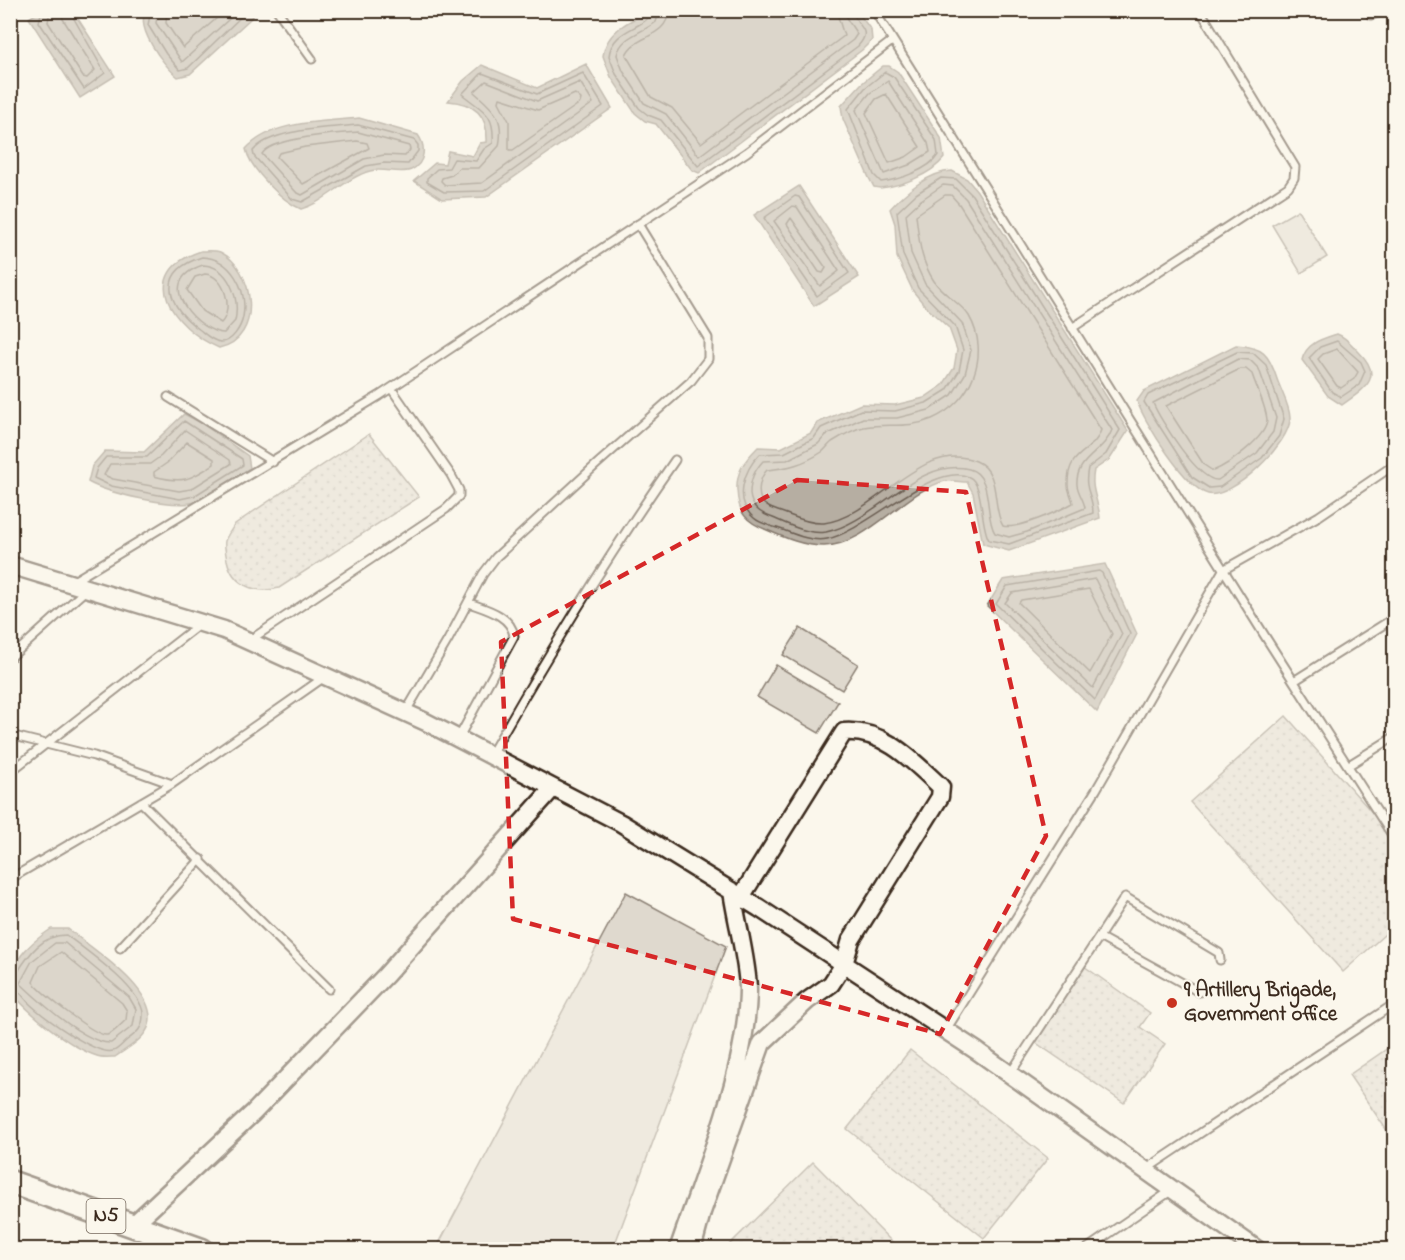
<svg xmlns="http://www.w3.org/2000/svg" width="1405" height="1260" viewBox="0 0 1405 1260" font-family="'Indie Flower',sans-serif">
<style>
.green{fill:url(#green-dots);stroke:#8d8276;stroke-width:1.5}
.pitch{fill:#dfd9ce;stroke:#8d8276;stroke-width:1.5}
.water{fill:#b6aea2;stroke:#85796d;stroke-width:1.5}
.lines{fill:none;stroke-linecap:round;stroke-linejoin:round}
.shore{stroke:#6c5f53;stroke-width:1.5}
.service-casing{stroke:#3b2a1e;stroke-width:11}
.tertiary-casing{stroke:#3b2a1e;stroke-width:21}
.trunk-casing{stroke:#3b2a1e;stroke-width:27}
.service{stroke:#fbf7ec;stroke-width:7}
.tertiary{stroke:#fbf7ec;stroke-width:16}
.trunk{stroke:#fbf7ec;stroke-width:22}
.marked{fill:none;stroke:#d62828;stroke-width:4.5;stroke-dasharray:12 8;stroke-linejoin:round}
.poi-dot{fill:#c8321e;stroke:#fbf7ec;stroke-width:2}
.labels{text-anchor:middle;dominant-baseline:central;stroke-width:4.5;stroke-linejoin:round;paint-order:stroke}
.shield{fill:#fbf7ec;stroke:#75685c;stroke-width:1.5}
.shield-label{font-size:20px;font-weight:bold;fill:#3b2a1e}
.poi-label{font-size:21px;font-weight:bold;fill:#3b2a1e;stroke:#fbf7ec;text-anchor:start}
</style>
<defs>
<pattern id="green-dots" width="8" height="8" patternUnits="userSpaceOnUse" patternTransform="scale(1.5)"><rect width="8" height="8" fill="#dfd9ce"/><path d="M2 2h.1M6 6h.1" fill="none" stroke="#c0bab0" stroke-width="1.8" stroke-linecap="round"/></pattern>
</defs>
<rect width="100%" height="100%" fill="#fbf7ec"/>
<filter id="ink" filterUnits="userSpaceOnUse"><feTurbulence type="fractalNoise" baseFrequency=".0167" numOctaves="2"/><feDisplacementMap in="SourceGraphic" scale="12" xChannelSelector="R" yChannelSelector="G"/><feConvolveMatrix kernelMatrix="1 2 1 2 8 2 1 2 1" color-interpolation-filters="sRGB"/></filter>
<g filter="url(#ink)">
<!-- green -->
<path class="green" d="M369,434L419,497L279,588C256,594 233,586 227,560C226,555 224,546 225,541C227,535 232,529 235,524Z
M1286,716L1394,837V926L1343,972L1190,802Z
M1081,964L1150,1013L1140,1027L1165,1044L1124,1103L1029,1038Z
M1394,1044V1141L1349,1075Z
M910,1050L1048,1158L984,1238L847,1129Z
M813,1162L899,1249H734L729,1245Z"/>
<!-- pitch -->
<path class="pitch" d="M1298,210L1327,257L1301,273L1272,225Z
M800,628L858,664L842,690L783,655Z
M776,665L838,702L819,733L757,697Z
M626,892L726,946L613,1249H436Z"/>
<!-- water -->
<path class="water" d="M147,10H255V11L251,18L190,74L178,77C164,66 133,26 147,10Z
M40,11H73L115,76L80,98L29,18Z
M651,11H857L871,30L872,40L862,50L699,173L692,170L656,124L645,121L635,113L611,77L603,56C606,31 630,20 651,11Z
M586,64L612,108L486,197L442,199L414,181L435,163L445,164L448,151L473,156L480,143L487,142C488,115 475,103 448,101L463,81L482,65L537,88Z
M883,66H889L898,72L941,138L944,158C931,175 901,186 880,188L874,187L869,178L843,119L841,106L861,84Z
M359,118L418,135C426,146 426,163 411,170C399,175 383,167 370,171C345,178 326,202 301,209C282,201 250,169 246,149C272,120 323,122 359,118Z
M952,171L967,179L977,191L1128,431L1110,459L1094,470C1090,490 1098,498 1100,518L1009,551L983,544L973,493L967,482C961,482 951,480 945,481C903,492 869,545 824,546C804,546 785,538 767,530C746,522 738,513 737,490C736,471 745,460 758,447L781,448L811,433L817,423L861,404L895,405L924,398L943,385L954,368L957,350L949,328L926,307L913,291L897,257L895,224L890,209C905,192 929,172 952,171Z
M799,186L859,277L814,306L754,215Z
M201,251C207,251 215,250 220,252C255,268 264,339 219,348C172,328 135,273 201,251Z
M1337,334C1346,337 1352,345 1359,352C1385,378 1364,389 1342,405L1328,396L1302,360C1306,343 1322,339 1337,334Z
M1236,345C1263,347 1269,354 1277,379C1281,391 1290,406 1290,418C1291,443 1231,500 1208,494C1187,489 1144,422 1137,401L1144,391Z
M184,414L201,423L248,456L250,468C233,478 214,495 195,502C175,509 107,493 88,482L92,466L105,451L144,452Z
M1105,564L1137,634L1097,712L987,606L1003,580Z
M51,929H68C92,949 159,990 149,1025C145,1039 126,1049 115,1057C110,1057 102,1058 97,1056C69,1047 30,1014 11,992C9,962 27,945 51,929Z"/>
<g class="lines">
<!-- shore -->
<path class="shore" d="M42,10L39,22L84,89L105,73L69,10
M50,10L48,22L83,77L87,78L95,70L63,19L61,10
M151,10L148,25L166,54L180,70L188,68L248,10
M158,10L156,23L182,62L239,10
M167,10L166,23L183,48L226,10
M652,10C649,29 612,27 609,56L616,74L639,108L648,115L661,120L698,166L858,46C874,28 855,28 853,10
M660,10L656,22C642,33 621,36 617,55L623,71L644,103L666,114L699,156L853,40L857,34L847,19L845,10
M669,10C667,39 635,34 626,55L651,97L672,108L701,143L844,36L836,10
M885,72L894,77L936,140L938,155C929,170 898,180 881,182L874,175L848,109L865,88Z
M482,73L537,94L583,73L603,106L484,191L444,192L427,182V178L437,169L449,168L454,159L476,161L484,149L493,143C495,112 482,111 462,94Z
M486,81L537,101L580,82L593,103L482,183L445,185L441,181L442,178L452,175L459,168H479L499,146C505,117 493,109 474,92Z
M888,81L928,143L930,152L909,165L884,174L856,110L870,93Z
M575,94L581,99L580,103L513,150H509V121L499,102L500,98L538,110Z
M886,94L920,147L906,157L889,163L866,113L876,99Z
M358,125L414,140L418,145V151L408,164L384,163L366,166L302,202L292,199L254,156L253,151C271,128 331,128 358,125Z
M358,132L409,146L410,150L405,156L384,155L364,159L302,195L296,192L262,154C272,137 338,134 358,132Z
M357,141L367,143L369,148L303,184L277,157L279,153L305,147Z
M941,178L956,179L972,195L1120,430L1106,454L1088,468C1083,491 1093,494 1093,513L1009,544L989,540C980,526 984,483 969,477C933,461 868,531 827,539C813,542 796,535 783,530C775,527 760,524 754,518C733,500 744,470 760,454L784,453L814,438L821,428L861,410L895,411L926,403L947,390L959,371L963,350L955,326L918,288L903,255L897,212L916,194Z
M943,185L953,186L966,199L1112,430C1104,453 1075,458 1077,485C1078,493 1084,500 1085,508L1027,532L1009,537L995,533C984,518 994,475 969,469C917,457 876,522 826,532C809,535 789,525 773,518C762,514 751,508 750,494C750,480 754,471 763,461L787,460L818,444L826,435L863,418H897L929,410L952,395L965,374L971,350L962,323L925,284L911,253L906,214L921,200Z
M945,195H951L959,204L1101,430C1094,454 1067,449 1068,485C1068,491 1072,497 1073,503C1059,511 1017,530 1003,526C991,507 1002,472 976,461C921,438 875,517 824,523C812,524 799,519 789,515C780,511 766,509 761,500C757,491 760,477 767,470C788,468 804,464 822,452C826,449 828,445 832,442C840,437 854,429 864,427C888,423 908,429 932,419C972,402 991,354 969,316C960,302 943,295 934,281C920,260 919,239 916,215Z
M795,196L799,197L849,273L817,296L764,218Z
M793,206L797,207L839,271L820,286L774,221Z
M791,218L826,268L823,273L819,272L787,224Z
M202,257C231,258 248,289 243,317C241,327 232,343 220,342C212,341 205,334 200,330C167,306 155,272 202,257Z
M203,265C229,266 240,298 235,321L224,333C203,334 148,283 203,265Z
M205,274C225,275 234,310 221,323L202,311L187,290L195,277Z
M1337,341L1361,362L1365,371L1359,385L1341,397L1332,392L1309,358L1320,347Z
M1337,349L1358,372L1354,379L1341,388L1337,386L1318,359L1323,354Z
M1237,352L1253,353L1266,365L1284,419L1279,436L1262,458L1220,487L1209,488L1192,477L1144,402L1148,395Z
M1238,359L1250,360L1259,369L1276,418L1273,432L1257,453L1218,480C1199,482 1160,420 1153,403Z
M1240,369H1246L1252,374C1256,387 1266,406 1267,420C1267,437 1228,465 1213,471L1204,465L1166,406Z
M184,421L242,459L243,465L194,496L180,499L111,486L94,478L97,468L106,457H147Z
M185,430L230,460L231,464L191,489L179,491L113,479L104,475L110,464H150L161,456Z
M187,442L214,459V464C189,480 183,484 154,476V472L167,463Z
M1099,571L1102,573L1130,634L1095,700L996,604L1007,586Z
M1095,579L1122,634L1093,688L1005,603L1012,593Z
M1089,589L1112,634L1090,673L1019,603L1021,600Z
M55,943H65L129,997L136,1009L133,1026L111,1043C85,1044 39,1001 20,983L32,961Z
M61,952L122,1003L127,1011L126,1020C121,1024 113,1034 107,1035C95,1037 41,992 33,982L40,966Z
M10,974L17,973C29,954 42,935 66,935C86,950 144,991 143,1015C143,1028 137,1033 127,1040C123,1043 118,1050 113,1051C96,1056 44,1017 31,1005C24,999 20,989 10,988"/>
<defs>
<path id="service" d="M277,10L312,59
M874,10L1268,641L1394,838
M1366,10L1371,15L1389,10
M1072,328L1288,187L1294,178L1295,167L1200,10
M168,397L273,462
M72,582L379,396L747,152L892,41
M250,640L446,509L459,496V490L451,475L391,388
M10,658L87,589
M1294,681L1394,618
M405,713L448,640L483,574L496,557L597,464L691,381L708,359V338L638,224
M10,735L94,756L172,784
M458,739L514,636C511,615 485,609 469,603
M490,756C548,654 608,555 675,460
M1349,765L1394,737
M10,772L200,624
M141,802L329,989
M10,879L172,784L323,678
M1099,937L1199,992
M120,948L201,859
M946,1030L1096,790L1223,570L1319,516L1394,465
M1010,1074L1125,897L1219,953L1220,960
M1145,1170L1394,1004
M1085,1250L1172,1190"/>
<path id="tertiary" d="M10,565L224,630L426,722L621,823L759,908L977,1051L1258,1250
M133,1225L253,1113L386,975L553,788
M678,1250C704,1173 747,1070 748,990C748,963 736,920 732,891
M692,1250L702,1212L762,1043L807,1001L831,984L844,964L851,940L940,797L941,787C914,762 884,729 844,732L741,897"/>
<path id="trunk" d="M10,1182L202,1250"/>
</defs>
<!-- service casing -->
<use href="#service" class="service-casing"/>
<!-- tertiary casing -->
<use href="#tertiary" class="tertiary-casing"/>
<!-- trunk casing -->
<use href="#trunk" class="trunk-casing"/>
<!-- service -->
<use href="#service" class="service"/>
<!-- tertiary -->
<use href="#tertiary" class="tertiary"/>
<!-- trunk -->
<use href="#trunk" class="trunk"/>
</g>
</g>
<!-- marked area -->
<path d="M0 0H1405V1260H0ZM797,480L966,492L1046,836L940,1034L513,919L501,642Z" fill="#fbf7ec" fill-opacity=".55" fill-rule="evenodd"/>
<path class="marked" d="M797,480L966,492L1046,836L940,1034L513,919L501,642Z"/>
<!-- markers -->
<circle class="poi-dot" cx="1172" cy="1003" r="6"/>
<g class="labels">
<!-- shield labels -->
<rect class="shield" x="86.5" y="1199" width="39" height="34" rx="4.5"/>
<g class="shield-label">
<text x="106" y="1216">N5</text>
</g>
<!-- poi labels -->
<g class="poi-label">
<text x="1184" y="991">9 Artillery Brigade,<tspan x="1184" dy="24">Government office</tspan></text>
</g>
</g>
<!-- margin -->
<rect width="1405" height="1260" fill="none" stroke="#fbf7ec" stroke-width="36"/>
<rect x="18" y="18" width="1369" height="1224" fill="none" stroke="#3b2a1e" stroke-width="2" filter="url(#ink)"/>
</svg>
